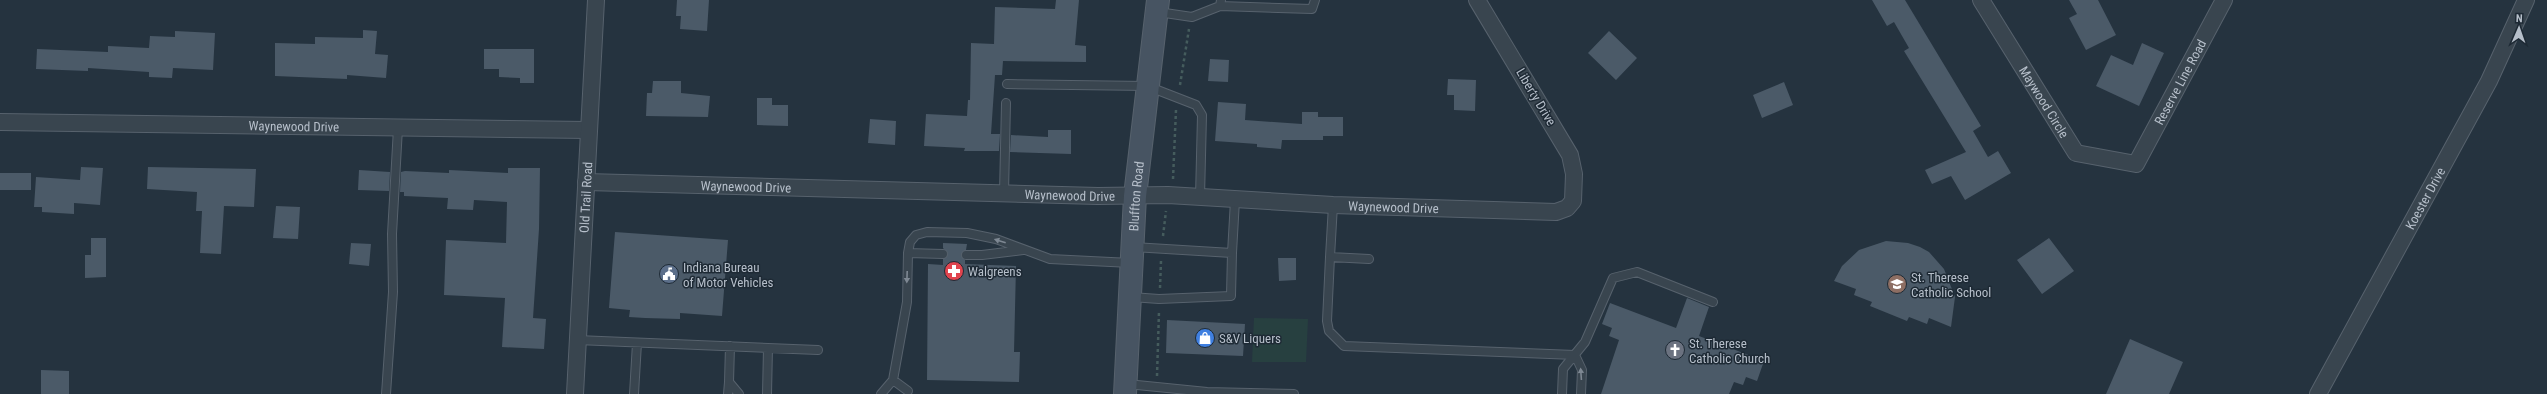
<svg xmlns="http://www.w3.org/2000/svg" width="2547" height="394" viewBox="0 0 2547 394" font-family="'Roboto Condensed',sans-serif">
<style>
.green{fill:#274040}
.building{fill:#4b5a68}
.lines{fill:none;stroke-linecap:round;stroke-linejoin:round}
.service-casing{stroke:#57626d;stroke-width:10}
.minor-casing{stroke:#57626d;stroke-width:18}
.secondary-casing{stroke:#57626d;stroke-width:24}
.path{stroke:#455c5d;stroke-width:2.5;stroke-dasharray:3 3;stroke-linecap:butt}
.service{stroke:#39454f;stroke-width:8}
.minor{stroke:#39454f;stroke-width:16}
.secondary{stroke:#475462;stroke-width:22}
.oneway{fill:#7e8893}
.labels{text-anchor:middle;dominant-baseline:central;stroke-width:3;stroke-linejoin:round;paint-order:stroke}
.street-label{font-size:13px;fill:#b6bfca;stroke:#1e2a35}
.poi-label{font-size:13px;fill:#b6bfca;stroke:#1e2a35;text-anchor:start}
</style>
<rect width="100%" height="100%" fill="#25333f"/>
<!-- green -->
<path class="green" d="M1254,318L1308,319L1306,362H1252Z"/>
<!-- building -->
<path class="building" d="M677,0H709L707,31L680,29L681,16H676Z
M1056,0H1079L1075,45L1086,46V62L1003,61L1002,75H995L991,134H1000L999,151H964L965,148L924,146L926,114L967,116L968,100H970L971,43L994,44L995,7L1055,9Z
M1872,0H1905L1981,126L1973,131L1988,157L1998,151L2011,173L1965,200L1951,176L1932,184L1925,170L1966,152L1904,51L1909,48L1894,22L1887,26Z
M2069,0H2098L2116,35L2086,50L2069,18L2077,14Z
M363,30L377,31L375,54L388,55L386,78L347,75V79L275,76V43L315,44V37L363,38Z
M175,31L215,33L213,70L173,68L172,78L149,77V72L88,68V71L36,69L37,49L108,52V46L149,48L150,36L175,37Z
M1609,31L1637,58L1616,80L1588,53Z
M2142,43L2164,53L2139,106L2096,86L2111,55L2133,65Z
M484,49H534V83H520V78L499,77V69H484Z
M1210,59L1229,60L1228,82L1208,81Z
M1448,79L1476,80L1475,111L1454,110V95H1447Z
M653,81H681V93L710,96L708,117L646,116L647,93H652Z
M1784,82L1793,105L1762,118L1753,95Z
M757,98H772V105H788V126L757,125Z
M1218,102L1246,104L1245,120L1302,124V112H1318V117H1343V136H1323V140H1282L1281,149L1257,147V144L1215,141Z
M870,119L896,121L895,145L868,143Z
M1048,130H1071V154L1010,152L1011,135L1048,137Z
M81,167L103,168L100,205L74,203V214L42,212V207H34L36,177L80,180Z
M148,167L256,169L254,207L224,206L221,254L200,253L202,211H196L197,192L147,189Z
M508,168H540L539,229L533,318L546,319L544,349L502,347L505,298L444,295L446,240L506,243L507,202L474,200L473,210L447,209L448,198L404,196V192H400L401,172L405,171L449,173V170L508,173Z
M359,170L390,172L389,191L358,190Z
M0,173H31V190H0Z
M276,206L300,207L298,239L273,238Z
M615,232L728,240L722,316L680,313V319L645,318L629,317L630,310L609,308Z
M91,238H106V277L85,278V255H91Z
M2049,238L2074,271L2042,294L2017,260Z
M1886,241L1908,243L1920,247L1929,252L1944,269L1955,297L1951,327L1929,318L1927,324L1909,317L1907,321L1870,306L1872,302L1854,295L1856,289L1834,281L1842,266L1859,250Z
M351,243L371,244L369,266L349,264Z
M943,243L967,244L966,250L961,255L965,260V264L1016,266L1014,352H1020L1019,382L927,380L928,264L943,265V259L948,254L943,248Z
M1278,258H1296V280L1279,281Z
M1687,298L1709,307L1699,336L1764,361L1757,381L1746,377L1743,385L1734,382L1729,394H1601L1619,340L1609,336L1612,328L1602,324L1610,303L1676,328Z
M1167,320L1245,324L1243,356L1166,353Z
M2130,339L2183,362L2169,394H2106Z
M41,370L69,371V394H41Z"/>
<g class="lines">
<defs>
<path id="service" d="M1220,6L1312,9L1315,0
M1158,12L1192,17L1220,6L1221,0
M1007,84L1147,86L1196,105L1202,115L1200,197
M1004,193L1006,103
M1333,205L1330,257L1369,259
M1133,247L1232,253L1235,200
M908,253L943,254
M966,255H982L1023,250
M1330,257L1327,321L1329,331L1344,346L1575,355
M1131,297L1159,299L1231,296L1232,253
M577,340L818,350
M730,346L729,382L739,394
M1575,355L1582,370L1581,394
M893,380L908,391
M1127,384L1207,392L1294,394
M386,394L393,292L392,234L398,128
M634,394L637,343
M728,394L729,382
M767,394L768,348
M881,394L893,380L907,302L908,253L910,242L916,235L927,232L967,233L996,239L1050,259L1131,263
M1562,394L1563,369L1585,342L1613,278L1637,272L1713,302"/>
<g id="minor">
<path id="s1" d="M1981,0L2076,153L2136,164L2224,0"/>
<path id="s2" d="M0,122L588,130"/>
<path id="s3" d="M586,182L1098,196L1168,195L1333,205L1556,212L1567,208L1573,201L1574,174L1570,155L1477,0"/>
<path id="s4" d="M575,394L596,0"/>
<path id="s5" d="M2318,394L2489,81L2526,0"/>
</g>
<g id="secondary">
<path id="s6" d="M1125,394L1135,196L1158,0"/>
</g>
</defs>
<!-- service casing -->
<use href="#service" class="service-casing"/>
<!-- minor casing -->
<use href="#minor" class="minor-casing"/>
<!-- secondary casing -->
<use href="#secondary" class="secondary-casing"/>
<!-- path -->
<path class="path" d="M1180,85L1189,29
M1173,179L1176,110
M1163,236L1166,211
M1160,288L1161,261
M1157,376L1159,311"/>
<!-- service -->
<use href="#service" class="service"/>
<!-- minor -->
<use href="#minor" class="minor"/>
<!-- secondary -->
<use href="#secondary" class="secondary"/>
</g>
<!-- one-way arrows -->
<defs><path id="oneway-solid" d="M-6-.8H1V-3.2L6.5 0L1 3.2V.8H-6Z"/></defs>
<g class="oneway">
<use href="#oneway-solid" transform="translate(1000 241) rotate(-162)"/>
<use href="#oneway-solid" transform="translate(907 277) rotate(92)"/>
<use href="#oneway-solid" transform="translate(1581 374) rotate(-94)"/>
</g>
<!-- icons -->
<defs>
<symbol id="pharmacy-disc" viewBox="-11 -11 22 22"><circle r="9.5" fill="#e0444e" stroke="#1e2a35"/><path d="M-2-6h4v4h4v4h-4v4h-4v-4h-4v-4h4Z" fill="#fff"/></symbol>
<symbol id="civic-disc" viewBox="-11 -11 22 22"><circle r="9.5" fill="#5c6f8a" stroke="#1e2a35"/><path d="M-.6-6.5H3V-4.5H.6V-3L4-1V1h2V6H-6V1h2V-1L-.6-3ZM-1.2 2.5V6h2.4V2.5Z" fill="#fff"/></symbol>
<symbol id="school-disc" viewBox="-11 -11 22 22"><circle r="9.5" fill="#8d6e63" stroke="#1e2a35"/><path d="M0-5L7-2L0 1L-7-2ZM-4 1L0 2.5L4 1V4Q0 6-4 4Z" fill="#fff"/></symbol>
<symbol id="shop-disc" viewBox="-11 -11 22 22"><circle r="9.5" fill="#3f7fe0" stroke="#1e2a35"/><path d="M-5-2.5h2.3a2.7 3.5 0 0 1 5.4 0H5L5.5 6h-11ZM-1.5-2.5h3a1.5 2.3 0 0 0-3 0Z" fill="#fff"/></symbol>
<symbol id="church-disc" viewBox="-11 -11 22 22"><circle r="9.5" fill="#6b7280" stroke="#1e2a35"/><path d="M-1.2-6h2.4v3.5h3.3v2.4h-3.3V6h-2.4V-.1h-3.3v-2.4h3.3Z" fill="#fff"/></symbol>
</defs>
<g fill-rule="evenodd">
<use href="#pharmacy-disc" x="943" y="260" width="22" height="22"/>
<use href="#civic-disc" x="658" y="263" width="22" height="22"/>
<use href="#school-disc" x="1886" y="273" width="22" height="22"/>
<use href="#shop-disc" x="1194" y="327" width="22" height="22"/>
<use href="#church-disc" x="1664" y="339" width="22" height="22"/>
</g>
<g class="labels">
<!-- street labels -->
<g class="street-label">
<text stroke="none"><textPath href="#s1" startOffset="334">Reserve Line Road</textPath></text>
<text transform="translate(1536 97) rotate(59)">Liberty Drive</text>
<text stroke="none"><textPath href="#s1" startOffset="120">Maywood Circle</textPath></text>
<text stroke="none"><textPath href="#s2" startOffset="294">Waynewood Drive</textPath></text>
<text stroke="none"><textPath href="#s3" startOffset="160">Waynewood Drive</textPath></text>
<text stroke="none"><textPath href="#s3" startOffset="484">Waynewood Drive</textPath></text>
<text stroke="none"><textPath href="#s4" startOffset="197">Old Trail Road</textPath></text>
<text stroke="none"><textPath href="#s6" startOffset="198">Bluffton Road</textPath></text>
<text stroke="none"><textPath href="#s5" startOffset="223">Koester Drive</textPath></text>
<text stroke="none"><textPath href="#s3" startOffset="808">Waynewood Drive</textPath></text>
</g>
<!-- poi labels -->
<g class="poi-label">
<text x="683" y="267">Indiana Bureau<tspan x="683" dy="15">of Motor Vehicles</tspan></text>
<text x="968" y="271">Walgreens</text>
<text x="1911" y="277">St. Therese<tspan x="1911" dy="15">Catholic School</tspan></text>
<text x="1219" y="338">S&amp;V Liquers</text>
<text x="1689" y="343">St. Therese<tspan x="1689" dy="15">Catholic Church</tspan></text>
</g>
</g>
<!-- north arrow -->
<g transform="translate(2519 28) rotate(2)" stroke="#1e2a35" stroke-width="3" paint-order="stroke">
<path d="M0-3L7 15L0 10L-7 15Z" fill="#b6bfca"/>
<text y="-6" font-size="11" font-weight="bold" text-anchor="middle" fill="#b6bfca">N</text>
</g>
</svg>
